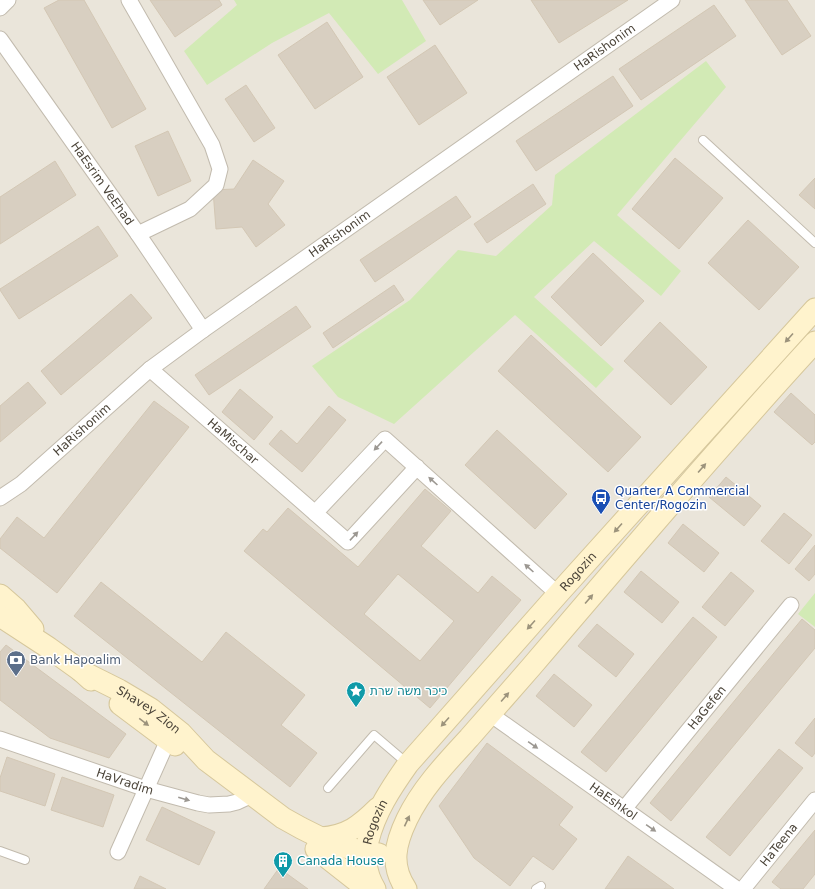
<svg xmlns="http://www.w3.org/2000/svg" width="815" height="889" viewBox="0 0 815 889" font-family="'DejaVu Sans',Heebo,sans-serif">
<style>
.residential{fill:#eae5da}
.green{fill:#d2eab5}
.building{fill:#d8cfc1;stroke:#d3c7b4;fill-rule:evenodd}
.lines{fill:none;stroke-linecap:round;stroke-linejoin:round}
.lane-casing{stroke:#c2bbae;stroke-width:10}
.street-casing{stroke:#c2bbae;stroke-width:17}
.secondary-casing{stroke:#d6c79b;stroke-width:23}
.lane{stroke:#fff;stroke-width:8}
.street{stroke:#fff;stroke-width:15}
.secondary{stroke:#fff3cd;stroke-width:21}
.oneway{fill:#9c937c}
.oneway2{fill:#9c9892}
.labels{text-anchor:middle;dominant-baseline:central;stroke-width:3;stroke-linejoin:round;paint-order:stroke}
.street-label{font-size:12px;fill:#4b4439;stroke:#fff}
.transit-label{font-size:12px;fill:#164399;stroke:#fff;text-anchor:start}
.service-label{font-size:12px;fill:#4e5e75;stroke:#fff;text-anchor:start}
.culture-label{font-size:12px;fill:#0d838f;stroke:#fff;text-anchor:start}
</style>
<rect width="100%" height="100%" fill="#f6f3ec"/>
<!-- residential -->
<path class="residential" d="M0,0H815V889H0Z"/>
<!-- green -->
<path class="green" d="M234,0H402L426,41L378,74L329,13L272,43L207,85L184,51L237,5Z
M706,61L726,87L617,215L681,271L661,296L594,241L534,297L614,369L596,388L515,315L394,424L338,397L312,366L410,300L458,250L496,256L552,205L555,175Z
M815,593V627L798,614Z"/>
<!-- building -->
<path class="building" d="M59,0H84L146,109L112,128L44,8Z
M150,0H219L222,5L175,37Z
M423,0H478L440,25Z
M531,0H628L559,43Z
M745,0H787L811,36L782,55Z
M714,5L736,36L641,100L619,69Z
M327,22L363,77L315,109L278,55Z
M435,45L467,93L419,125L387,77Z
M613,76L633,106L536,171L516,141Z
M246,85L275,128L254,142L225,99Z
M168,131L191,181L158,196L135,146Z
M675,158L723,198L679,249L632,209Z
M253,160L284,181L268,204L285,225L256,247L242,227L216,229L213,190L234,189Z
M55,161L76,195L0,244V197Z
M815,178V209L799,195Z
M533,184L546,204L487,243L474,224Z
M456,196L471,217L375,282L360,260Z
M748,220L799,267L759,310L708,263Z
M98,226L118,256L19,319L0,290V289Z
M593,253L644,301L601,346L551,297Z
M394,285L404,300L333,348L323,333Z
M131,294L152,318L61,395L41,371Z
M296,306L311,327L209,395L195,375Z
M660,322L707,367L671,405L624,361Z
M531,335L641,437L608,472L498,371Z
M28,382L46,403L0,442V406Z
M240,389L273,417L254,440L222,412Z
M791,393L815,415V442L812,445L774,412Z
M154,401L189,427L57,593L0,548V539L17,517L44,538Z
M329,406L346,420L302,472L269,444L281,430L297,444Z
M497,430L567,494L535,529L465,465Z
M726,477L761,506L744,526L709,497Z
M425,489L451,511L421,546L478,593L492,576L521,600L430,708L244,551L263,529L267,532L288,508L358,567ZM398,574L454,621L420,661L364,614Z
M784,513L812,535L789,564L761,541Z
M683,524L719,553L704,572L668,543Z
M815,545V574L809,581L795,569Z
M641,571L679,602L662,623L624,592Z
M731,572L754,591L725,626L702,607Z
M101,582L202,662L226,632L305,695L281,725L317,753L290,787L74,616Z
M693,617L717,637L606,772L581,752Z
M802,619L815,630V648L671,821L650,803Z
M597,624L634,654L616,677L578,646Z
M6,645L126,734L109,758L50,738L0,700V652Z
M554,674L592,705L574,727L536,696Z
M815,718V753L812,757L795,743Z
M487,743L573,807L559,825L577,839L553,870L533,856L510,886L474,858L439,806Z
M779,749L803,768L730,856L706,837Z
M7,757L55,774L45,806L0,791V778Z
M62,777L114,795L103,827L51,810Z
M162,807L215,832L199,865L146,840Z
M815,830V874L803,889H781L772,882Z
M628,856L674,889H605Z
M279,868L308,889H264Z
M140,876L166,889H134Z"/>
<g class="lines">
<defs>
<path id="lane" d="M703,140L815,243
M328,788L374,735L408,764
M0,851L25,860
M536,889L541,886"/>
<g id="street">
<path d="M129,0L212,145L220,169L216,185L190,209L138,234"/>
<path d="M0,8L8,0"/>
<path id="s1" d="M0,39L138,234L203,330"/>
<path id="s2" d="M150,369L315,513"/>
<path d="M417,467L348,542L315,513L385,439L558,594"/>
<path id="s3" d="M0,498L21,484L150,369L203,330L672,0"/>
<path id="s4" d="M490,714L737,889"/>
<path id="s5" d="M0,739L146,789L198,803L209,805L229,804L237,802L252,795"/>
<path id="s6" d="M624,809L791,605"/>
<path d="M118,852L168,740"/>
<path id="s7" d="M743,889L815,800"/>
</g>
<g id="secondary">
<path d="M0,595L16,609L33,629"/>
<path d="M0,616L49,648L81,671L91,680"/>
<path id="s8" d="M81,671L119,690L151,709L181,733L206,760L283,818L301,828L321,838L348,848L379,854"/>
<path d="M120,704L168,740L175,745"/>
<path d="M321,838C347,836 360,826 378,808"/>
<path d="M316,849L367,889"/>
<path id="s9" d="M375,889C370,881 367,872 366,863C365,856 367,848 368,841C375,812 391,788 408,764L558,594L815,309"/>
<path d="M406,889C390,865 395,844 407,819C422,788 446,763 469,738C490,714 511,690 532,666C625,557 718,448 815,342"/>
</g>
</defs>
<!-- lane casing -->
<use href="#lane" class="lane-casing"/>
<!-- street casing -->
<use href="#street" class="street-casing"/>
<!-- secondary casing -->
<use href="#secondary" class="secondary-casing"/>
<!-- lane -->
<use href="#lane" class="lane"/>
<!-- street -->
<use href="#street" class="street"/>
<!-- secondary -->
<use href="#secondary" class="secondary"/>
</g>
<!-- one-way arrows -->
<defs><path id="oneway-solid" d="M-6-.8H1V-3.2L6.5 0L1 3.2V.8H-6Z"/></defs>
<g class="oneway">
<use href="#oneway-solid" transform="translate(789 338) rotate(132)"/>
<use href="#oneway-solid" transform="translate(702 468) rotate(-49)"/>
<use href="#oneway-solid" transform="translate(618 528) rotate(132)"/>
<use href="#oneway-solid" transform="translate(589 599) rotate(-49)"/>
<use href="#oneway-solid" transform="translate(531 625) rotate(132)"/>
<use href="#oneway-solid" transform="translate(505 697) rotate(-49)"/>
<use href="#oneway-solid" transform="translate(144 722) rotate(37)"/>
<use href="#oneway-solid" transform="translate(445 722) rotate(132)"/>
<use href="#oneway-solid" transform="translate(407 821) rotate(-65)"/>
</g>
<g class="oneway2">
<use href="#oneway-solid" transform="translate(378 446) rotate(133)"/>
<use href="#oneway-solid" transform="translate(433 481) rotate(-138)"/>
<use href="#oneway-solid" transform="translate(354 536) rotate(-47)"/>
<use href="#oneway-solid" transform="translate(529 568) rotate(-138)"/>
<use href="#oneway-solid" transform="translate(533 745) rotate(35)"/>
<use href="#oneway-solid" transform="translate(184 799) rotate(16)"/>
<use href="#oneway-solid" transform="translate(651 828) rotate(35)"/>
</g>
<!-- icons -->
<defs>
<symbol id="bus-pin" viewBox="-11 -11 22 30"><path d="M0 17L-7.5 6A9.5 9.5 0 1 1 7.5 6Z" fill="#1a4fb4" stroke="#fff"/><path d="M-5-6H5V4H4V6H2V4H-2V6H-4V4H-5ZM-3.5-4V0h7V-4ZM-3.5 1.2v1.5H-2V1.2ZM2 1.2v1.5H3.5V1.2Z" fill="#fff"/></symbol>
<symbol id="bank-pin" viewBox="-11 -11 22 30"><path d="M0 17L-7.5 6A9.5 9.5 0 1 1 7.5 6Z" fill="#5c6f8a" stroke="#fff"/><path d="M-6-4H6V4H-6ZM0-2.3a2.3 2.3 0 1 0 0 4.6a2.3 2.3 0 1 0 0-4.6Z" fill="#fff"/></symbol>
<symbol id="sight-pin" viewBox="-11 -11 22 30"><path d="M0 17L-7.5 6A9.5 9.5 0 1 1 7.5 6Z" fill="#0f9aa8" stroke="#fff"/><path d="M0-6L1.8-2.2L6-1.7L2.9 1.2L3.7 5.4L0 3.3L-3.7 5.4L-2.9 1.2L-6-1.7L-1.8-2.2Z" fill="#fff"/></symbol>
<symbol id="building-pin" viewBox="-11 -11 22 30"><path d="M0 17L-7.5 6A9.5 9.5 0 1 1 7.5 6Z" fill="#0f9aa8" stroke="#fff"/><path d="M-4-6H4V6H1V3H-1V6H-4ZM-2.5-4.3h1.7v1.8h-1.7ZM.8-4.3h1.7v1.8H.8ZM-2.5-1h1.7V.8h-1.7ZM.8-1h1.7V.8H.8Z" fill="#fff"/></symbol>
</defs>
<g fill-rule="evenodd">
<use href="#bus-pin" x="590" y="487" width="22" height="30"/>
<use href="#bank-pin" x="5" y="649" width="22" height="30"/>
<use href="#sight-pin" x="345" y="680" width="22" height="30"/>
<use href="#building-pin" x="272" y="850" width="22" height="30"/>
</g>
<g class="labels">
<!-- street labels -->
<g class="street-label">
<text stroke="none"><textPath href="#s3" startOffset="755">HaRishonim</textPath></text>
<text stroke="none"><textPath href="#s1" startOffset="177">HaEsrim VeEhad</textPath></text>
<text stroke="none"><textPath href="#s3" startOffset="431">HaRishonim</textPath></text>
<text stroke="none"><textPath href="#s3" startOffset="107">HaRishonim</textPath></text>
<text stroke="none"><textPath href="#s2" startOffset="110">HaMischar</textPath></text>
<text stroke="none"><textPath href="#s9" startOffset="394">Rogozin</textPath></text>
<text stroke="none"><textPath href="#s6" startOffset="131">HaGefen</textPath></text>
<text stroke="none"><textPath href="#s8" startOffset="78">Shavey Zion</textPath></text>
<text stroke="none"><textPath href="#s5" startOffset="132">HaVradim</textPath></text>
<text stroke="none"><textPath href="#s4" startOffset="151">HaEshkol</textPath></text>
<text stroke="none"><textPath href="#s9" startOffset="70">Rogozin</textPath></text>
<text stroke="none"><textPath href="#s7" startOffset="57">HaTeena</textPath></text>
</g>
<!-- transit labels -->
<g class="transit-label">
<text x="615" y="491">Quarter A Commercial<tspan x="615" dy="14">Center/Rogozin</tspan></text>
</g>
<!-- service labels -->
<g class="service-label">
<text x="30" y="660">Bank Hapoalim</text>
</g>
<!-- culture labels -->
<g class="culture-label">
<text x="370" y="691">כיכר משה שרת</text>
<text x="297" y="861">Canada House</text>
</g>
</g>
</svg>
